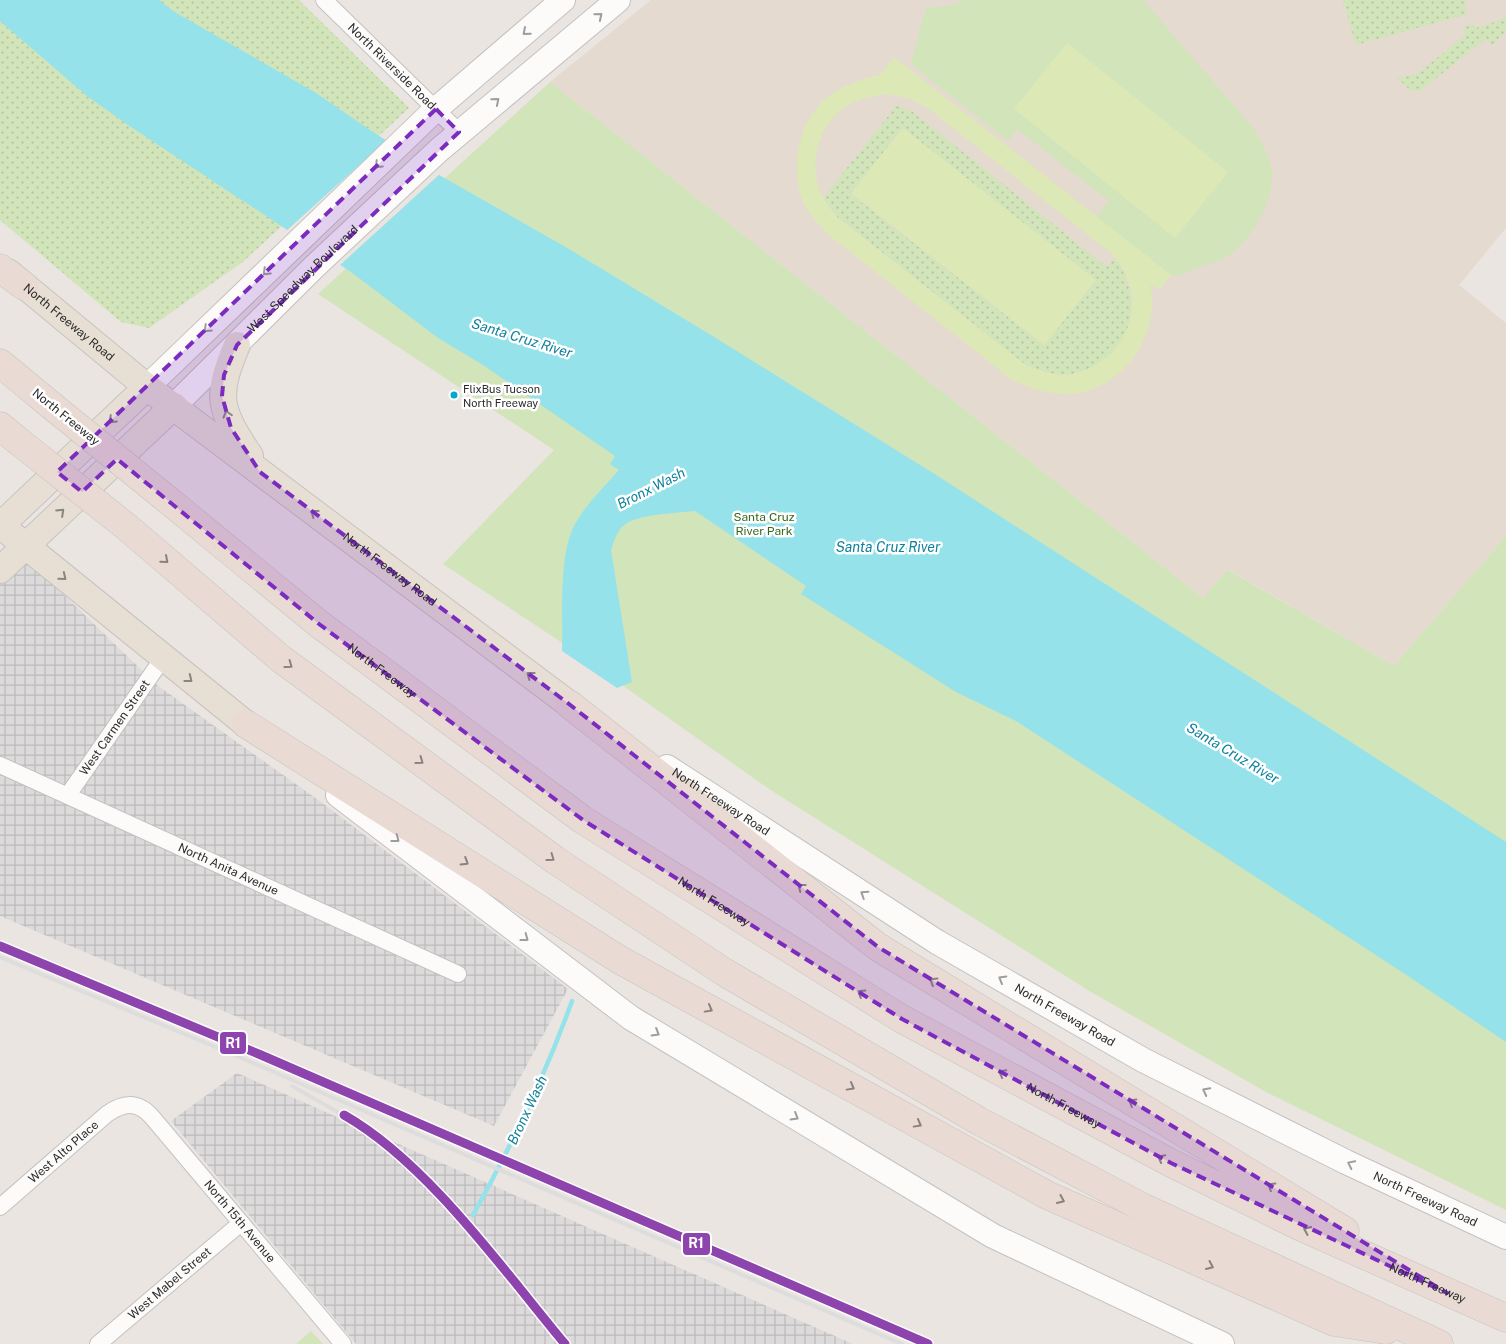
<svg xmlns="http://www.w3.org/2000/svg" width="1506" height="1344" viewBox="0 0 1506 1344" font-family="'Public Sans',sans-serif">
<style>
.industrial{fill:url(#industrial-grid)}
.education{fill:#e4dacf}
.grass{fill:url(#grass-dots);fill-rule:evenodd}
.park{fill:#d2e4ba}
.pitch{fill:#dde8b7;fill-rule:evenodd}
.water{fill:#95e2ea}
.pier{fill:#eae5e0}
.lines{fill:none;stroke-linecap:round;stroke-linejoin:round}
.stream{stroke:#95e2ea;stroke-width:4.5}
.minor-casing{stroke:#c3c2c1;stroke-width:18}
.secondary-casing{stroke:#c3c2c1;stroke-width:26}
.primary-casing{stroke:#c5c3c1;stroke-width:28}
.motorway-casing{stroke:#c5c3c1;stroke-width:29}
.minor{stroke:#fcfbfa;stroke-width:16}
.secondary{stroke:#fcfbfa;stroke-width:24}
.primary{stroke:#e7dfd4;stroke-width:26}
.motorway{stroke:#e9dad3;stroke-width:28}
.rail{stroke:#deddde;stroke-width:4}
.motorway-bridge-casing{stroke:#c5c3c1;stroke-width:29;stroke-linecap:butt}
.motorway-bridge{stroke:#e9dad3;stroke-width:28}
.rail-1-casing{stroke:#fff;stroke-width:12}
.rail-1{stroke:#8e44ad;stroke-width:9}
.oneway{stroke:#9e9d9d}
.oneway2{stroke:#898580}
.oneway3{stroke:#8a827f}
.marked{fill:#7b2cbf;fill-opacity:0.2;stroke:#7b2cbf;stroke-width:4;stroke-dasharray:10 6;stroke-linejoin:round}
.bus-dot{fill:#00a9ce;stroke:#fff;stroke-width:2}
.labels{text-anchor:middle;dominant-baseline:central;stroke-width:5;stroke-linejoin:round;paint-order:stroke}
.bus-label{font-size:11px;fill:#2b2b2b;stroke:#fff;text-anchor:start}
.street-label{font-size:12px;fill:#2b2b2b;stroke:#fff}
.park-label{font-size:12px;fill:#37681b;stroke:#fff}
.water-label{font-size:14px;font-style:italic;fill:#0e819c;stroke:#fff}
.line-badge{stroke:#fff;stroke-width:2}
.badge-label{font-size:14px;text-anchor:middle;font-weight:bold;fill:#fff}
</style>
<defs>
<pattern id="industrial-grid" width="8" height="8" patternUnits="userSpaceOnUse" patternTransform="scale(1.25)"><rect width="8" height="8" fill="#dddadc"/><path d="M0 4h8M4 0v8" fill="none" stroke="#bebbbd"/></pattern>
<pattern id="grass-dots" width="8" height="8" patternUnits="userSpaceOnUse" patternTransform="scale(1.25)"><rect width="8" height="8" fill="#d2e4ba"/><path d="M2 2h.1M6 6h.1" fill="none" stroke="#b4c4a0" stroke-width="1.8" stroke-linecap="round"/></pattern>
</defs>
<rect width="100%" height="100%" fill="#eae5e0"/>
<!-- industrial -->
<path class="industrial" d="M26,558L157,685L321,802L568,989L494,1126L0,916V584Z
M237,1073L853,1344H356L171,1121Z"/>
<!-- education -->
<path class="education" d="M651,0H1506V228L1459,285L1506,323V536L1394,666L1229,570L1203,598L550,82Z"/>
<!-- grass -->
<path class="grass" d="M0,0H299L409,108L244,261L149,328L121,322L0,220Z
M1343,0H1465L1467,14L1356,45Z
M1506,18V32L1492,45L1486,39L1420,91H1411L1397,78L1413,75L1421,71L1465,35L1464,27L1474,24L1476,28Z
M897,105L913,112L1107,267L1115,258C1148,303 1130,363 1072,374C1057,377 1042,371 1027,366L837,217L823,198ZM902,128L1096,280L1044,345L851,194Z"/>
<!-- park -->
<path class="park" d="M965,0H1143L1253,128C1260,140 1270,155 1272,170C1274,203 1250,245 1221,260C1214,263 1206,264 1199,267C1186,271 1186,276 1171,275L1096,217L1109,201L1017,129L1008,141L911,64L926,8L949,6Z
M550,82L1203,598L1228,570L1394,666L1506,536V1210L1266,1092L1091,992L769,789L561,642L443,564L554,450L318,294Z
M311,1331L323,1344H296Z"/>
<!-- pitch -->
<path class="pitch" d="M1067,43L1228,172L1175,238L1014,109Z
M894,57L1171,275L1159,290L1150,284C1162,334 1121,394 1067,394C1046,394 1030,388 1012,380L825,232C819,224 811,216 806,208C788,172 797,119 830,95C846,84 862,79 880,75ZM884,94L908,98L929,109L1112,254C1116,260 1122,266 1125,273C1146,317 1118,364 1073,374C1057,377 1042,371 1027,366L837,217C833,211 827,205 823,198C808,171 816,130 841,110C854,100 868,97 884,94Z
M903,128L1096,280L1044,345L851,193Z"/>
<!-- water -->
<path class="water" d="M0,0H159L173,11L316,93L370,130L441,176L569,249L719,340L933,473L1506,842V1042L1405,974L1016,721L956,692L801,594L806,586L695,511C678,513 635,514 623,526C616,532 614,542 611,550L632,682L617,688L562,651C563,616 559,558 573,528C584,506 603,488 619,470L610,464L615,456L483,365L438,338L351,272L128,125L87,96L0,21Z"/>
<!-- pier -->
<path class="pier" d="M388,139L441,173L339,266L286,231Z"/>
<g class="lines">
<!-- stream -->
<path class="stream" d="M473,1215C512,1145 545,1076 572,1001"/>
<defs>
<g id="minor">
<path id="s1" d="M324,0L459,132"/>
<path id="s2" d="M0,765L458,974"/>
<path id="s3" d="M68,795L163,658"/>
<path id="s4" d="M0,1207L107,1114C124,1102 138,1101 152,1117L343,1344"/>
<path id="s5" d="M98,1344L241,1223"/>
</g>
<g id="secondary">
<path d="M147,387L436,109L563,0"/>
<path id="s6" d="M174,406L315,266L439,150L618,0"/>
<path id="s7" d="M667,767L937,942L1143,1060L1346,1162L1506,1237"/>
<path d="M338,795L631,1018L993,1236L1222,1344"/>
</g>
<g id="primary">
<path id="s8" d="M8,272L147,387L569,704"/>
<path d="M237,345C215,397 219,409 250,456"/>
<path d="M0,525L246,724"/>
<path d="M0,526L147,387"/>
<path d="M0,570L174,406"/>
</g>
<g id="motorway">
<path d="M0,268L24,286"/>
<path d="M0,363L52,406"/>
<path d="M0,426L17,440"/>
<path id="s9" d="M163,496L319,624L583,820L902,1019L1171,1163L1299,1226L1506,1318"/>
<path d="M128,528L281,659L555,860L724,972L979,1121L1144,1208L1439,1344"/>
<path d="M569,704L878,947L1345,1231"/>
<path d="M246,724L620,960L1047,1195L1334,1322L1386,1330"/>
</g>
</defs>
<!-- minor casing -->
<use href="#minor" class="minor-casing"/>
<!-- secondary casing -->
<use href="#secondary" class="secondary-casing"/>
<!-- primary casing -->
<use href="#primary" class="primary-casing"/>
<!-- motorway casing -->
<use href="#motorway" class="motorway-casing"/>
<!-- minor -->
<use href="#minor" class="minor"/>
<!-- secondary -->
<use href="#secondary" class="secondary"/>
<!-- primary -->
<use href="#primary" class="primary"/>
<!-- motorway -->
<use href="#motorway" class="motorway"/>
<!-- rail -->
<path class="rail" d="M0,957L237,1056L902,1344
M292,1086L348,1118L398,1155L450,1206L565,1344"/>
<defs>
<path id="motorway-bridge" d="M52,406L163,496
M17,440L128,528"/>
</defs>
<!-- motorway-bridge casing -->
<use href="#motorway-bridge" class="motorway-bridge-casing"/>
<!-- motorway-bridge -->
<use href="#motorway-bridge" class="motorway-bridge"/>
<defs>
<path id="rail-1" d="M0,946L261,1055L928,1344
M344,1115C427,1162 504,1271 565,1344"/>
</defs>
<!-- rail-1 casing -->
<use href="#rail-1" class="rail-1-casing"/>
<!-- rail-1 -->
<use href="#rail-1" class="rail-1"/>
</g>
<!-- one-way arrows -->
<defs><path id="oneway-chevron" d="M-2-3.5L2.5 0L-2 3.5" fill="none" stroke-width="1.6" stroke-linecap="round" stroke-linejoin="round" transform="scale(1.25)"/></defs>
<g class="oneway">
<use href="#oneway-chevron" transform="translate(599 16) rotate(-40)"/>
<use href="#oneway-chevron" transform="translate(526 32) rotate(139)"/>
<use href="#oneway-chevron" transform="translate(496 101) rotate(-40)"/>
<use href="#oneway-chevron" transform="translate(378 165) rotate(136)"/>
<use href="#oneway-chevron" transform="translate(266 272) rotate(136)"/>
<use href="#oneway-chevron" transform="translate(207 329) rotate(136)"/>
<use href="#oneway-chevron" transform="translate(396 839) rotate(37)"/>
<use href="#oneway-chevron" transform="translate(864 894) rotate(-147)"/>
<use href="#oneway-chevron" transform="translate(525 938) rotate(37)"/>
<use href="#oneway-chevron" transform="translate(1002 979) rotate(-150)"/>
<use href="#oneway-chevron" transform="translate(656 1033) rotate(31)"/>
<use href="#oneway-chevron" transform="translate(1206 1091) rotate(-153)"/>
<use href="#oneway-chevron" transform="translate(795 1117) rotate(31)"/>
<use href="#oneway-chevron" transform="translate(1351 1164) rotate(-154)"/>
</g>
<g class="oneway2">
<use href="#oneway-chevron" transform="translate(227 414) rotate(-106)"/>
<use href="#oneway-chevron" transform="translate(112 420) rotate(136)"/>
<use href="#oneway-chevron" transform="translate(61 512) rotate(-43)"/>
<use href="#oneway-chevron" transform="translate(314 513) rotate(-143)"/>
<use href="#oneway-chevron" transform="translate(63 577) rotate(39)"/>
<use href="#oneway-chevron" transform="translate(530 675) rotate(-143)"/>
<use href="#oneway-chevron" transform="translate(189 679) rotate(38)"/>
</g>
<g class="oneway3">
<use href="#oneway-chevron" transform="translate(165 560) rotate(41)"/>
<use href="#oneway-chevron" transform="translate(289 665) rotate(36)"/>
<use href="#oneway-chevron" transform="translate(420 761) rotate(36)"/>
<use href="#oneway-chevron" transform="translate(551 858) rotate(36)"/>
<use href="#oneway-chevron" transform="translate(465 862) rotate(32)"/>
<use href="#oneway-chevron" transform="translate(801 887) rotate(-142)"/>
<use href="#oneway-chevron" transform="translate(933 981) rotate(-149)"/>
<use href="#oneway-chevron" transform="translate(861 993) rotate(-148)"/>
<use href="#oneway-chevron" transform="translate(709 1009) rotate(29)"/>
<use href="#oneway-chevron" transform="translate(1002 1073) rotate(-152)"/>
<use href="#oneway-chevron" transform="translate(851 1087) rotate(29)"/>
<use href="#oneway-chevron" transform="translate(1132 1102) rotate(-149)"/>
<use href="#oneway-chevron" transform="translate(918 1124) rotate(29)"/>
<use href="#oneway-chevron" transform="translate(1161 1158) rotate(-152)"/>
<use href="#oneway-chevron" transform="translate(1271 1186) rotate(-149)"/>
<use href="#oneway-chevron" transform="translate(1061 1200) rotate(24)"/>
<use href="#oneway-chevron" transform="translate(1307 1230) rotate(-156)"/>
<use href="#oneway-chevron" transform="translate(1210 1266) rotate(24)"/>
</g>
<!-- marked area -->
<path class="marked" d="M436,109L459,132L237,345L224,375L222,396L231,428L260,472L569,704L878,947L1447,1293L1171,1163L902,1019L583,820L319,624L117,459L82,492L57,472Z"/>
<!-- markers -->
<circle class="bus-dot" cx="454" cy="395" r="4.5"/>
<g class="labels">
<!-- bus labels -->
<g class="bus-label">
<text x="463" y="389">FlixBus Tucson<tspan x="463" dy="14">North Freeway</tspan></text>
</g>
<!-- street labels -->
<g class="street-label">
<text stroke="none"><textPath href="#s1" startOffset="95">North Riverside Road</textPath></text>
<text stroke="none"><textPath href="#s6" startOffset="181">West Speedway Boulevard</textPath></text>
<text stroke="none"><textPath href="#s8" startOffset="79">North Freeway Road</textPath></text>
<text transform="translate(66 417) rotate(39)">North Freeway</text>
<text stroke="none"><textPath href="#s8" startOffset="484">North Freeway Road</textPath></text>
<text stroke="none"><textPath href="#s9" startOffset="280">North Freeway</textPath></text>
<text stroke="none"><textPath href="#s3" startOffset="82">West Carmen Street</textPath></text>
<text stroke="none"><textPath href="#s7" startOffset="64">North Freeway Road</textPath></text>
<text stroke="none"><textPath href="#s2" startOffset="251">North Anita Avenue</textPath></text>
<text stroke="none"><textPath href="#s9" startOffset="685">North Freeway</textPath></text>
<text stroke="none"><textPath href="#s7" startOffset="469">North Freeway Road</textPath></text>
<text stroke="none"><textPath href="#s9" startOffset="1090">North Freeway</textPath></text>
<text stroke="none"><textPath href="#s4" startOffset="84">West Alto Place</textPath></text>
<text stroke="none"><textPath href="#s7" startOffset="874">North Freeway Road</textPath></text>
<text stroke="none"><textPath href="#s4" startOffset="329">North 15th Avenue</textPath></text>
<text stroke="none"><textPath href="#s5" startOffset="94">West Mabel Street</textPath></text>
<text stroke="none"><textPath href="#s9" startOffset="1495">North Freeway</textPath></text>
</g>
<!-- park labels -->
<g class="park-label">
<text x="764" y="517">Santa Cruz<tspan x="764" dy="14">River Park</tspan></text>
</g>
<!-- water labels -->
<g class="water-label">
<text transform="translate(522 338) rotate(17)">Santa Cruz River</text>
<text transform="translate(651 488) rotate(-27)">Bronx Wash</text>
<text x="888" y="547">Santa Cruz River</text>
<text transform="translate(1233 753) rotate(31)">Santa Cruz River</text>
<text transform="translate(527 1110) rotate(-65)">Bronx Wash</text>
</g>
</g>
<g class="line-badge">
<rect x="219" y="1031" width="28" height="24" rx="5" fill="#8e44ad"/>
<rect x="682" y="1232" width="29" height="24" rx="5" fill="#8e44ad"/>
</g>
<g class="badge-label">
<text x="233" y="1048">R1</text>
<text x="696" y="1248">R1</text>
</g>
</svg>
